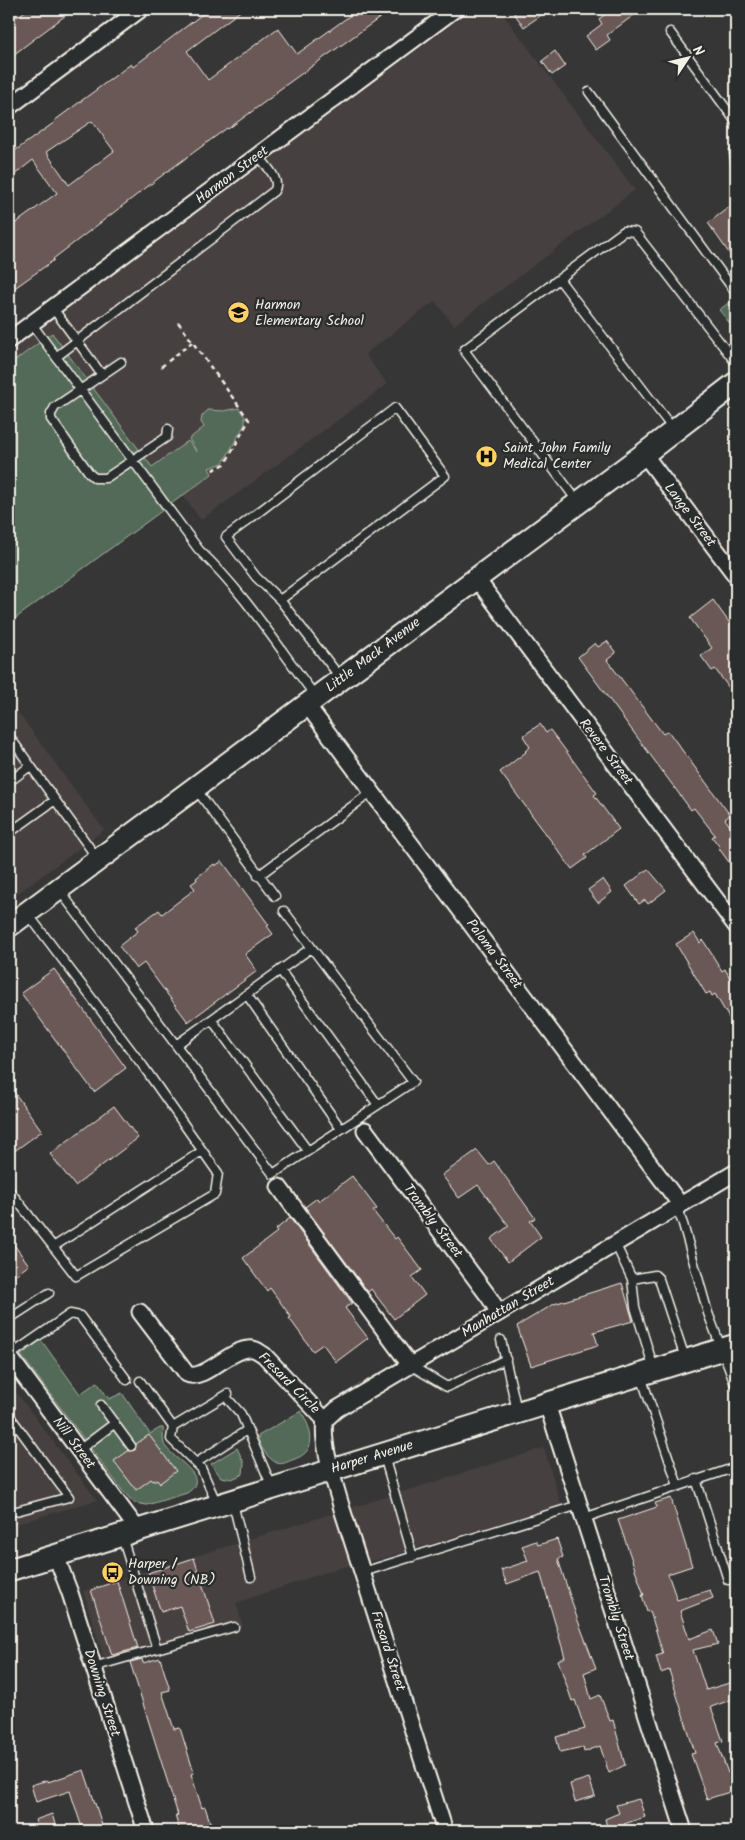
<svg xmlns="http://www.w3.org/2000/svg" width="745" height="1840" viewBox="0 0 745 1840" font-family="Kalam,sans-serif">
<style>
.built{fill:#474040}
.green{fill:#526b58;stroke:#a3aea0}
.building{fill:#6b5857;stroke:#f4f1e8;fill-rule:evenodd}
.lines{fill:none;stroke-linecap:round;stroke-linejoin:round}
.service-casing{stroke:#f4f1e8;stroke-width:11}
.minor-casing{stroke:#f4f1e8;stroke-width:19}
.secondary-casing{stroke:#f4f1e8;stroke-width:25}
.path{stroke:#f4f1e8;stroke-width:2.5;stroke-dasharray:5 4;stroke-linecap:butt}
.service{stroke:#2a2d2e;stroke-width:8}
.minor{stroke:#2a2d2e;stroke-width:15}
.secondary{stroke:#2a2d2e;stroke-width:21}
.labels{text-anchor:middle;dominant-baseline:central;stroke-width:4.5;stroke-linejoin:round;paint-order:stroke}
.street-label{font-size:14px;fill:#f4f1e8;stroke:#2a2d2e}
.poi-label{font-size:14px;fill:#f4f1e8;stroke:#2a2d2e;text-anchor:start}
</style>
<rect width="100%" height="100%" fill="#373636"/>
<filter id="ink" filterUnits="userSpaceOnUse"><feTurbulence type="fractalNoise" baseFrequency=".02" numOctaves="2"/><feDisplacementMap in="SourceGraphic" scale="10" xChannelSelector="R" yChannelSelector="G"/><feConvolveMatrix kernelMatrix="1 2 1 2 8 2 1 2 1" color-interpolation-filters="sRGB"/></filter>
<g filter="url(#ink)">
<!-- built -->
<path class="built" d="M473,9H499L635,190L454,325L435,301L365,354L387,384L201,520L183,496L9,623V351Z
M9,700L104,830L9,900Z
M9,1383L97,1500L9,1526Z
M544,1448L561,1505L384,1558L335,1569L236,1603L243,1626L107,1669L83,1591Z"/>
<!-- green -->
<path class="green" d="M731,301H733L736,309V331L719,310Z
M52,333L152,467L188,441L197,452L189,439L204,427L201,422L202,416L208,410L224,411L239,408L245,417V424L223,463L209,468L212,474L9,623V365Z
M41,1340L80,1394L97,1382L109,1399L122,1393L150,1434L160,1428H163C164,1433 162,1439 164,1444C171,1459 213,1476 187,1493L147,1505L134,1503L122,1490L21,1355Z
M301,1411C312,1430 319,1452 292,1460C287,1462 282,1465 277,1463C268,1459 258,1445 258,1436Z
M237,1448L244,1463L243,1474L232,1479L221,1477L211,1464Z"/>
<!-- building -->
<path class="building" d="M9,9L17,17L28,9H74L9,58Z
M209,9H243L187,51L208,80L278,28L297,54L359,9H392L276,92L277,93L228,129L227,128L164,174L53,259L54,260L9,292V228L57,193L33,160L9,179V155L55,122L54,121L131,64L133,67ZM92,121L114,151L69,185L46,152Z
M511,9H550L524,27Z
M612,9H642L607,35L610,40L596,50L586,36L602,24L599,19Z
M555,51L565,66L552,75L542,61Z
M736,202V263L708,223Z
M713,600L736,632V697L715,669L712,671L701,656L712,648L690,618Z
M607,641L616,653L607,660L663,734L668,731L730,815L725,819L736,834V872L718,847L719,846L712,837L715,835L694,808L691,810L578,657L595,643L598,647Z
M540,724L546,733L550,730L560,743L597,793L594,795L619,829L585,855L587,858L572,869L500,772L526,752L525,751L530,747L523,736Z
M222,861L269,925L267,926L273,934L245,954L257,971L188,1022L144,963L136,969L119,946L138,931L135,927L159,910L162,914L195,889L191,884L197,880L196,878L214,864L215,866Z
M648,869L666,890L648,904L645,900L639,904L626,886Z
M603,879L612,892L598,903L588,890Z
M694,933L700,943L703,940L722,971L725,969L736,989V1030L715,994L712,996L710,992L706,994L676,944Z
M54,969L126,1068L94,1092L21,993Z
M9,1085L42,1131L9,1155Z
M114,1106L138,1138L75,1186L50,1154Z
M477,1150L489,1165L494,1161L535,1218L530,1221L541,1237L508,1262L491,1239L509,1226L478,1185L459,1198L442,1175Z
M352,1176L377,1209L373,1211L395,1239L397,1237L422,1270L412,1277L425,1295L394,1319L371,1289L368,1292L305,1207L317,1198L319,1201Z
M290,1218L352,1303L345,1308L368,1338L336,1362L323,1344L313,1351L289,1318L291,1317L270,1288L267,1291L243,1258L277,1232L275,1230Z
M9,1238L29,1265L9,1280Z
M622,1283L633,1321L594,1332L598,1345L531,1366L517,1326L554,1304Z
M149,1435L176,1471L160,1483L157,1479L153,1481L151,1479L136,1490L114,1461L128,1451L135,1450L136,1444Z
M671,1498L692,1566L668,1574L677,1600L710,1590L713,1598L680,1611L689,1639L713,1630L718,1644L693,1650L706,1690L736,1681V1698L711,1707L723,1741L717,1743L728,1773L736,1771V1790L707,1799L691,1754L695,1753L669,1670L661,1673L656,1656L663,1654L650,1611L647,1612L642,1595H644L618,1520L657,1507L655,1503Z
M557,1539L563,1557L558,1559L577,1618L596,1668L584,1673L591,1699L600,1695L610,1721L613,1720L625,1765L609,1773L600,1746L584,1752L583,1747L560,1752L556,1737L585,1729L575,1700L572,1701L558,1660L565,1657L540,1572L507,1584L501,1570L528,1561L522,1546L536,1541L538,1545Z
M194,1558L215,1624L189,1632L180,1606L161,1612L148,1573Z
M117,1581L138,1648L112,1655L91,1590Z
M160,1658L170,1690L162,1692L174,1729L180,1728L194,1773L191,1774L202,1808L205,1807L211,1825L189,1831H180L175,1816L178,1815L130,1662L142,1659L143,1663Z
M84,1770L93,1797L104,1831H83L70,1791L36,1802L31,1785L48,1780V1782Z
M589,1778L595,1796L575,1802L570,1784Z
M639,1799L645,1817L624,1824L626,1831H608L605,1819L619,1813L616,1805Z
M52,1814L57,1831H39L35,1820Z"/>
<g class="lines">
<defs>
<path id="service" d="M670,32L736,122
M589,92L736,293
M736,150L734,152L736,167
M559,279L464,350L578,502
M52,307L102,375
M31,323L199,550C245,593 278,647 316,697
M56,357L274,191C282,180 265,165 258,155
M121,362L55,407L51,414V419L90,474L95,478H106L167,437L168,429
M673,429L559,279L624,231L635,232L736,363
M280,600L445,476L395,408L226,537L256,577L280,600L340,677
M9,736L97,858
M9,782L30,766
M196,789L275,896
M9,833L55,800
M258,876L373,791
M60,891L273,1174L413,1082L284,911
M280,970L378,1105
M247,995L341,1129
M212,1020L308,1151
M176,1045L311,948
M9,1190L76,1276L215,1194L218,1173L143,1066L28,914
M676,1206L683,1224L708,1313L736,1387
M615,1243L632,1279
M53,1247L202,1151
M9,1319L49,1293
M501,1340L517,1411
M9,1356L70,1314L80,1316L127,1380
M410,1365L447,1387L506,1359
M654,1369L635,1307L632,1279L655,1275L659,1279L685,1358
M641,1376L678,1486
M140,1381L173,1427
M225,1396L241,1414L272,1487
M101,1405L131,1446
M9,1415L69,1497L9,1513
M79,1450L115,1423
M384,1456L413,1557
M196,1463L247,1430
M696,1479L728,1580L736,1578
M233,1503L251,1577
M217,1504L201,1468L171,1439L173,1427L228,1394
M584,1518L736,1467
M122,1537L157,1649
M363,1572L579,1505
M93,1667L234,1627"/>
<path id="minor" d="M9,107L141,9
M9,340L455,9
M644,454L736,576
M476,578L736,926
M307,705L680,1204
M365,1130L489,1297L499,1313
M279,1187L410,1365
M140,1312L187,1374C203,1382 230,1349 249,1349C255,1348 259,1352 264,1355L325,1420
M9,1356L138,1530
M547,1404L684,1831
M56,1556L70,1593L146,1831
M445,1831L342,1509C335,1483 321,1446 325,1420L337,1409L736,1172"/>
<path id="secondary" d="M9,926L644,454L736,383
M9,1570L736,1345"/>
</defs>
<!-- service casing -->
<use href="#service" class="service-casing"/>
<!-- minor casing -->
<use href="#minor" class="minor-casing"/>
<!-- secondary casing -->
<use href="#secondary" class="secondary-casing"/>
<!-- path -->
<path class="path" d="M178,322L249,420L225,464L211,471
M161,367L192,342"/>
<!-- service -->
<use href="#service" class="service"/>
<!-- minor -->
<use href="#minor" class="minor"/>
<!-- secondary -->
<use href="#secondary" class="secondary"/>
</g>
</g>
<!-- icons -->
<defs>
<symbol id="school-disc" viewBox="-11 -11 22 22"><circle r="9.5" fill="#ffd166" stroke="#2a2d2e"/><path d="M0-5L7-2L0 1L-7-2ZM-4 1L0 2.5L4 1V4Q0 6-4 4Z" fill="#111"/></symbol>
<symbol id="hospital-disc" viewBox="-11 -11 22 22"><circle r="9.5" fill="#ffd166" stroke="#2a2d2e"/><path d="M-5-5h3v3.5h4V-5h3V5h-3V1.5h-4V5h-3Z" fill="#111"/></symbol>
<symbol id="bus-disc" viewBox="-11 -11 22 22"><circle r="9.5" fill="#ffd166" stroke="#2a2d2e"/><path d="M-5-6H5V4H4V6H2V4H-2V6H-4V4H-5ZM-3.5-4V0h7V-4ZM-3.5 1.2v1.5H-2V1.2ZM2 1.2v1.5H3.5V1.2Z" fill="#111"/></symbol>
</defs>
<g fill-rule="evenodd">
<use href="#school-disc" x="226" y="300" width="25" height="25"/>
<use href="#hospital-disc" x="474" y="444" width="25" height="25"/>
<use href="#bus-disc" x="100" y="1560" width="25" height="25"/>
</g>
<g class="labels">
<!-- street labels -->
<g class="street-label">
<text transform="translate(232 175) rotate(-37)">Harmon Street</text>
<text transform="translate(690 515) rotate(53)">Lange Street</text>
<text transform="translate(373 655) rotate(-37)">Little Mack Avenue</text>
<text transform="translate(606 752) rotate(53)">Revere Street</text>
<text transform="translate(494 954) rotate(53)">Paloma Street</text>
<text transform="translate(433 1221) rotate(53)">Trombly Street</text>
<text transform="translate(508 1307) rotate(-31)">Manhattan Street</text>
<text transform="translate(289 1383) rotate(45)">Fresard Circle</text>
<text transform="translate(74 1443) rotate(53)">Nill Street</text>
<text transform="translate(372 1457) rotate(-17)">Harper Avenue</text>
<text transform="translate(616 1618) rotate(72)">Trombly Street</text>
<text transform="translate(388 1651) rotate(72)">Fresard Street</text>
<text transform="translate(102 1693) rotate(72)">Downing Street</text>
</g>
<!-- poi labels -->
<g class="poi-label">
<text x="255" y="305">Harmon<tspan x="255" dy="16">Elementary School</tspan></text>
<text x="503" y="448">Saint John Family<tspan x="503" dy="16">Medical Center</tspan></text>
<text x="128" y="1564">Harper /<tspan x="128" dy="16">Downing (NB)</tspan></text>
</g>
</g>
<!-- margin -->
<rect width="745" height="1840" fill="none" stroke="#2a2d2e" stroke-width="30"/>
<rect x="15" y="15" width="715" height="1810" fill="none" stroke="#f4f1e8" stroke-width="2" filter="url(#ink)"/>
<!-- north arrow -->
<g transform="translate(688 58) rotate(55)" stroke="#2a2d2e" stroke-width="4" paint-order="stroke">
<path d="M0-4L9 19L0 12L-9 19Z" fill="#f4f1e8"/>
<text y="-8" font-size="14" font-weight="bold" text-anchor="middle" fill="#f4f1e8">N</text>
</g>
</svg>
